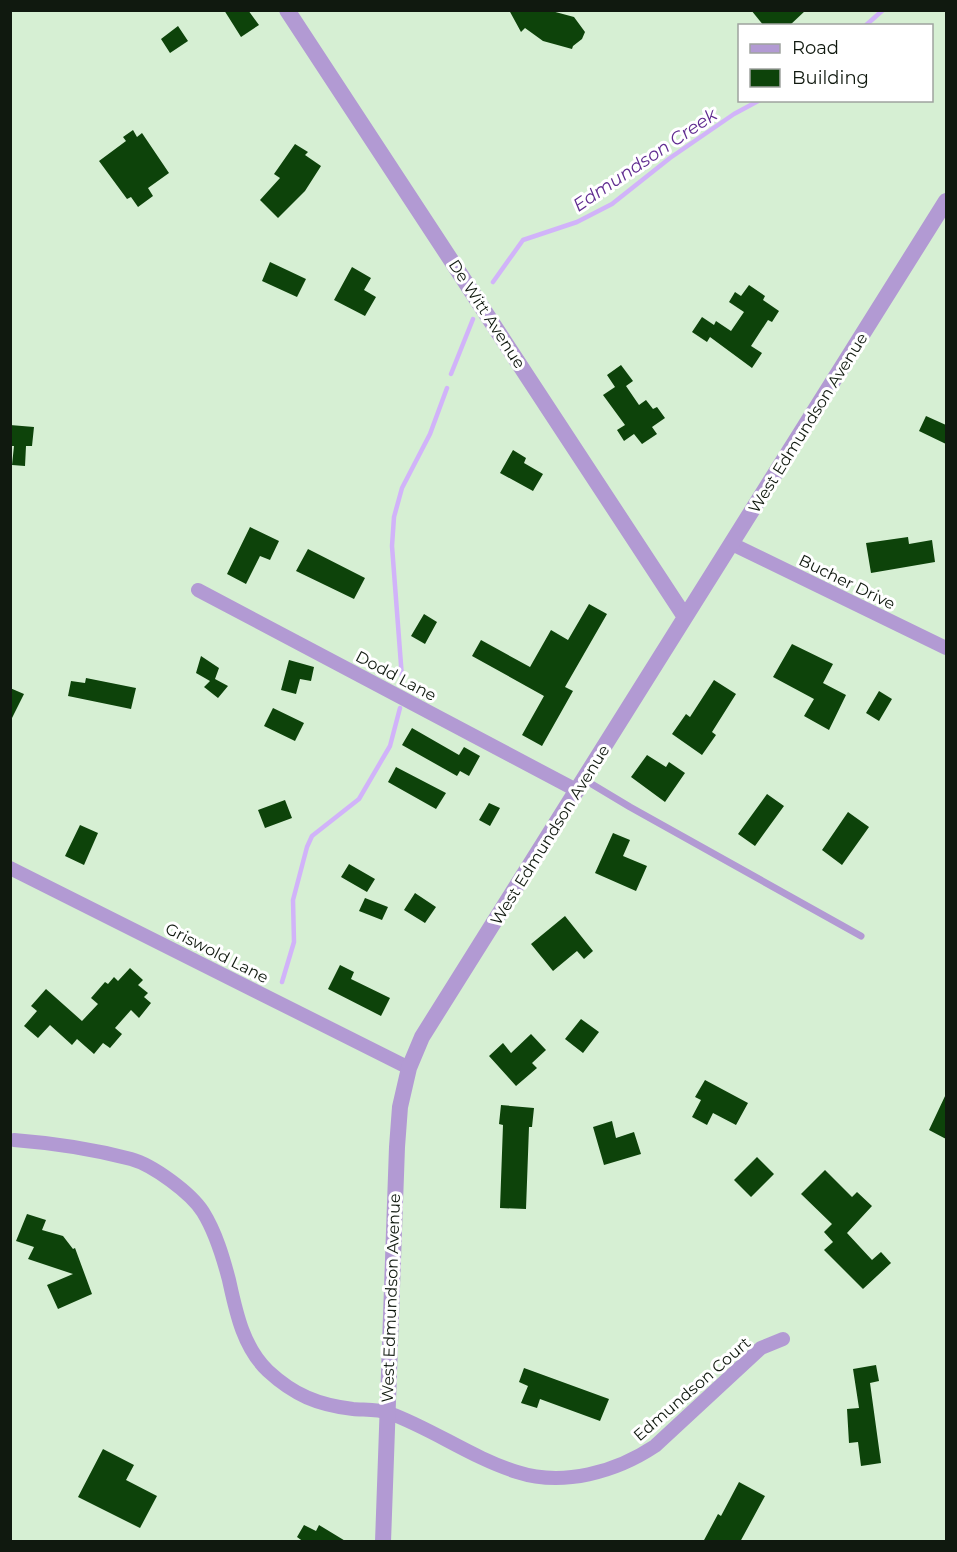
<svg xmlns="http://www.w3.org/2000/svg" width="957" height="1552" viewBox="0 0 957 1552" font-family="Montserrat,sans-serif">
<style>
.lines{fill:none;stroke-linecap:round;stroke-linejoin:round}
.stream{stroke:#d1b3f9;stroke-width:4.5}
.building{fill:#0d430a}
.service{stroke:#b29ad3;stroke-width:7}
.minor{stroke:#b29ad3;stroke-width:14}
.tertiary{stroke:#b29ad3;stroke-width:16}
.labels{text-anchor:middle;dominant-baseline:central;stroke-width:6;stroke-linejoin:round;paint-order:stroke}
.street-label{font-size:16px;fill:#10190f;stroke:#fff}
.water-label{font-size:18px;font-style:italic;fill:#602c90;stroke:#fff}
</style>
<rect width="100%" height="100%" fill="#d6efd3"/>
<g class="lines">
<!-- stream -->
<path class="stream" d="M865,26L883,10
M493,282L523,240L577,222L612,204L670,158L734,114L760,100
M451,374L473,319
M402,678L392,546L394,517L402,488L430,434L447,388
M282,982L294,942L293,900L307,847L312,836L359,799L390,746L400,708"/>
</g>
<!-- building -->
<path class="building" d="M224,10H248L259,25L241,37Z
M509,10H548L574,17L585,32L582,39L573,46L572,49L543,41L525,28L521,32Z
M751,10H806L789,26H764Z
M178,26L188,41L170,53L161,39Z
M133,130L137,137L142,133L169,173L148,188L153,196L138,207L131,197L127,199L99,161L126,141L123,137Z
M295,144L308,152L305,155L321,166L305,191L278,218L260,200L280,178L274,174Z
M270,262L306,279L297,297L262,281Z
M352,267L371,278L364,290L376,297L365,316L334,300Z
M749,285L765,296L763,300L779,311L772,322L768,320L751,346L762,353L752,368L710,337L707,342L692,332L702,317L714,325L716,321L731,331L744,312L729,302L735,292L741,296Z
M621,365L633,381L626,386L639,405L646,400L653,409L657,407L665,418L652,427L657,434L642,444L634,434L624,441L617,430L625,425L603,395L615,387L607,375Z
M926,416L946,425V444L919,431Z
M10,425L34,427L32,446H26L25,466L12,465L14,446H10Z
M513,450L526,458L524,463L543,474L533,491L500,473Z
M250,527L279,541L270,560L260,556L246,584L227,574Z
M908,537L909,544L932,540L935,562L871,573L866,543Z
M308,549L365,578L354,599L296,571Z
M589,604L607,614L565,687L573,691L542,746L522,735L544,696L472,656L481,640L530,667L551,630L568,640Z
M424,614L437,622L425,644L411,636Z
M792,644L833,664L823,683L846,695L829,730L804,716L814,699L773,677Z
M201,656L219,668L215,679L228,686L218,698L204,687L210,681L196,673Z
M289,660L314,667L311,681L300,679L296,694L281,690Z
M86,678L136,688L131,709L68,696L71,681L85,683Z
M714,680L736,694L712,732L716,735L702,755L672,734L686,714L690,717Z
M10,688L24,694L10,722Z
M879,691L892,699L879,721L866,713Z
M273,708L304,723L295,741L264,726Z
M412,728L459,755L464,747L480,756L469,776L460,771L457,776L402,745Z
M647,755L666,767L669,762L685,773L665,802L631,777Z
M396,767L446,793L436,809L388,782Z
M767,794L784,806L755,846L738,834Z
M285,800L292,818L265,828L258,810Z
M489,803L500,808L490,826L479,820Z
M848,812L869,827L842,865L822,850Z
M80,825L98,833L84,865L65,856Z
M613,833L630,840L623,856L647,866L636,891L595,873Z
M349,864L375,879L367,892L341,877Z
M415,893L436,907L425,923L404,910Z
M365,898L388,907L382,920L359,911Z
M565,916L593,951L584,959L577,951L553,971L531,944Z
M340,965L354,972L351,979L390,998L381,1016L328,989Z
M130,968L143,980L138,985L148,993L144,997L151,1003L139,1018L131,1010L115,1028L122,1034L110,1048L103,1043L94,1054L77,1039L72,1045L50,1025L38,1038L24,1026L37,1011L31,1006L46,989L82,1021L98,1004L91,998L105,982L108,984L114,977L118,981Z
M581,1019L599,1032L583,1053L565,1039Z
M531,1034L546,1050L532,1063L537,1068L516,1086L489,1056L503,1043L511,1053Z
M705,1080L748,1103L736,1125L713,1113L707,1125L692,1117L701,1100L695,1097Z
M946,1094V1139L929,1130Z
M501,1105L534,1108L532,1127H529L526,1209L500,1208L503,1125L499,1124Z
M612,1121L616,1138L634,1132L641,1154L604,1165L593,1127Z
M757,1157L774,1174L751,1197L734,1180Z
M825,1170L852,1197L857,1192L872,1206L847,1233L872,1260L881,1252L891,1263L863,1289L824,1250L833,1242L824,1232L832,1224L801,1194Z
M27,1214L46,1220L42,1230L63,1236L73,1249L75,1248L92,1294L58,1309L47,1285L73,1274L28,1259L34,1247L16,1241Z
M876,1365L879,1381L870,1383L881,1463L861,1466L858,1442L849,1443L847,1409L859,1408L853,1369Z
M524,1368L609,1399L600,1421L540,1399L537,1408L521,1403L528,1386L519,1382Z
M103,1449L134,1465L126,1480L157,1496L140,1528L78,1497Z
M739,1482L765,1496L740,1542H703L718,1514L721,1516Z
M304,1525L316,1531L319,1525L347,1542H304L297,1537Z"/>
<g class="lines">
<!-- service -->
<path class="service" d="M585,780L630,807L861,936"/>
<!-- minor -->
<path class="minor" d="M732,544L946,648
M198,590L578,791
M10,868L409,1068
M14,1140C53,1143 93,1149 131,1159C153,1165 191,1193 203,1212C216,1233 223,1257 229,1280C236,1312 243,1347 268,1371C294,1395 318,1405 353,1409C364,1410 378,1409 389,1413C433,1429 472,1458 517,1472C563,1487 616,1472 655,1446L761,1348L783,1339"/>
<!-- tertiary -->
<path class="tertiary" d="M287,10L685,617
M383,1542L397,1147L400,1107L409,1068L422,1037L946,201"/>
</g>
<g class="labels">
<!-- street labels -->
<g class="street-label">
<text transform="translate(487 314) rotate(57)">De Witt Avenue</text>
<text transform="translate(808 423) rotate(-58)">West Edmundson Avenue</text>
<text transform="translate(847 582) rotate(26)">Bucher Drive</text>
<text transform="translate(396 676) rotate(28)">Dodd Lane</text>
<text transform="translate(550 835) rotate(-58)">West Edmundson Avenue</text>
<text transform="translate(217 953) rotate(27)">Griswold Lane</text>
<text transform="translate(391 1298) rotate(-88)">West Edmundson Avenue</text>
<text transform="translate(692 1389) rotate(-41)">Edmundson Court</text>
</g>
<!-- water labels -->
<g class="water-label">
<text transform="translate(645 160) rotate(-34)">Edmundson Creek</text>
</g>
</g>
<!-- border -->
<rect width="957" height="1552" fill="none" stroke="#10190f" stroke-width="24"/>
<!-- legend -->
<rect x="738" y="24" width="195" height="78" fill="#ffffff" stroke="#9fa39f" stroke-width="1.5"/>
<rect x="750" y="44" width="30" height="9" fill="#b29ad3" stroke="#9fa39f" stroke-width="1.5"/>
<text x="792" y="54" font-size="18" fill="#10190f">Road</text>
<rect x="750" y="69" width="30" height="18" fill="#0d430a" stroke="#9fa39f" stroke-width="1.5"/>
<text x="792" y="84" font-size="18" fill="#10190f">Building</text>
</svg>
